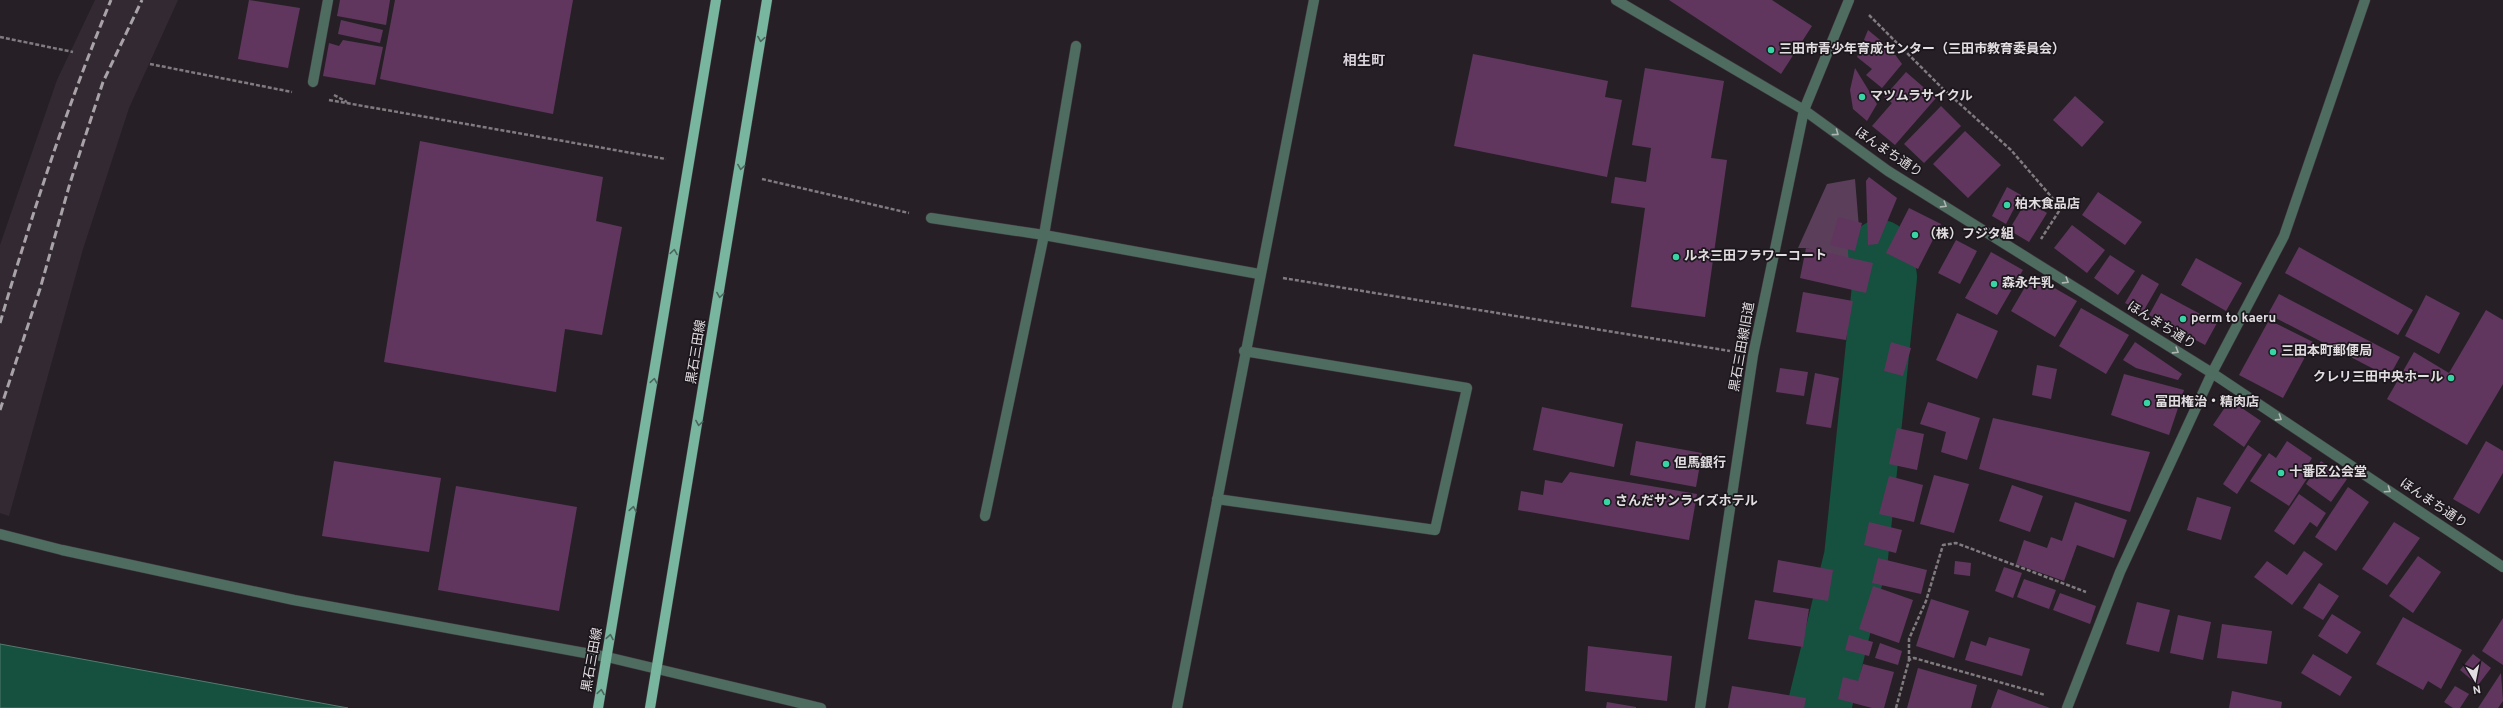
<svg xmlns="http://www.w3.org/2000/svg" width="2503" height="708" viewBox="0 0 2503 708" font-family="Overpass,'Noto Sans JP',sans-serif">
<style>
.built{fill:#332933}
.green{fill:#5b3e5a}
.water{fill:#15513e;stroke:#527b6f}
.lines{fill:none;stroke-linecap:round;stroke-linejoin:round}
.river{stroke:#15513e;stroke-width:64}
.building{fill:#60365f}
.minor-casing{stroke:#403a40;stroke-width:11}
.major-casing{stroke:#403a40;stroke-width:11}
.path{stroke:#807b7f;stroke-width:2.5;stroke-dasharray:4 2;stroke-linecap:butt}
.minor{stroke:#4f6c60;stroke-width:10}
.major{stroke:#79b69f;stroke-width:10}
.rail{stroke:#a8a3a7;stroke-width:3;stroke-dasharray:8 4;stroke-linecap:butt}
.oneway{stroke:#4a665e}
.oneway2{stroke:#aeb5b3}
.poi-dot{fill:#37d4a6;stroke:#1c171c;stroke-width:1.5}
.labels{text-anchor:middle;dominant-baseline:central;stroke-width:3.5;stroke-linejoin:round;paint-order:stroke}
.poi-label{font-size:13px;font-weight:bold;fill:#e1dde0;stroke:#1c171c;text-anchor:start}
.street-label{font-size:13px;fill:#e1dde0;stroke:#1c171c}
.neighbourhood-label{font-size:14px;font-weight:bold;fill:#dad2da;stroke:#1c171c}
</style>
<rect width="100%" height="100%" fill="#262026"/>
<!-- built -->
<path class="built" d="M95,0H178L129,108L83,249L9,516L0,513V245L57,80Z"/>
<!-- green -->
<path class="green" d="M1855,179L1862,264L1806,248H1798L1827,184Z"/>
<!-- water -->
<path class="water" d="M0,644L348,708H0Z"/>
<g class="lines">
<!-- river -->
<path class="river" d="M1819,708L1856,557L1885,277L1880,252"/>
</g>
<!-- building -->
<path class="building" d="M249,0L300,8L288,68L238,59Z
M340,0H390L386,25L337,16Z
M395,0H573L553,114L380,79Z
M1669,0H1772L1812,26L1781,74Z
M341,20L383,30L380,43L338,34Z
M1868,30L1891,49L1902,64L1882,88L1866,75L1872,69L1857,57Z
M343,40L383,47L375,85L323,76L329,43L339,46Z
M1473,54L1608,81L1605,97L1622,100L1607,177L1454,146Z
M1645,68L1724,81L1711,158L1727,160L1705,317L1631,307L1645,208L1611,203L1615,177L1646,182L1651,148L1632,145Z
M1855,68L1877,104L1867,121L1853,109L1850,90Z
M1906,72L1936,98L1895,145L1872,126L1892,103L1884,97Z
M2075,96L2104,122L2082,147L2053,120Z
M1941,106L1961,126L1924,163L1904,144Z
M1965,131L2001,165L1968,198L1933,164Z
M420,141L603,177L596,221L622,227L602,335L565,329L556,392L384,362Z
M1869,177L1897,198L1878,244L1868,245L1866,181Z
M2007,187L2021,195L2006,224L1992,216Z
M2098,192L2142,222L2125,245L2082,215Z
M2027,200L2047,213L2029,242L2009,230Z
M1909,208L1941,224L1918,269L1886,253Z
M1838,217L1862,223L1855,251L1830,245Z
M2072,225L2105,250L2087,273L2054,248Z
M1956,240L1977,251L1960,284L1938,273Z
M2299,247L2413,310L2398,335L2285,273Z
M1806,248L1873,263L1866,293L1800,278Z
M1991,252L2023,270L1997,315L1965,298Z
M2110,255L2135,271L2118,295L2094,278Z
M2196,258L2242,283L2226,311L2181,285Z
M2142,274L2159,284L2143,312L2125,303Z
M2032,275L2077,301L2055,337L2011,311Z
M1803,292L1853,301L1846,340L1796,332Z
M2161,293L2217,323L2205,345L2149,315Z
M2279,294L2400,357L2389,377L2268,314Z
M2426,295L2460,313L2439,354L2405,336Z
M2081,308L2129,335L2106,374L2059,346Z
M2486,310L2503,320V384L2467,445L2387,399L2414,352L2449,373Z
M1957,313L1998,331L1977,379L1936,360Z
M2269,320L2313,342L2283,398L2239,375Z
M1891,342L1911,348L1903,376L1884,371Z
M2135,342L2182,374L2178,380L2136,368L2123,360Z
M2037,365L2057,369L2051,399L2032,395Z
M1780,368L1808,372L1804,396L1776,392Z
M1815,373L1839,378L1831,428L1806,424Z
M2124,374L2184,390L2169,435L2111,415Z
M2230,400L2261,421L2244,447L2213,425Z
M1928,402L1980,418L1967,460L1941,452L1946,432L1920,424Z
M1542,407L1623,424L1614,467L1533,450Z
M1993,418L2150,452L2130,512L1979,469Z
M1897,428L1924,434L1917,470L1889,464Z
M1636,441L1702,453L1696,487L1630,475Z
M2287,441L2312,458L2304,471L2310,474L2289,506L2250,481L2269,453L2276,458Z
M2486,441L2503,451V473L2479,514L2453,499Z
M2248,445L2262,455L2237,494L2223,484Z
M334,461L441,478L429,552L322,536Z
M2321,461L2347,479L2331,502L2306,484Z
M1570,472L1697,494L1689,540L1518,510L1521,491L1543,495L1545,480L1562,483Z
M1934,475L1969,484L1954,533L1920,524Z
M1889,476L1923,485L1914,522L1879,514Z
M2012,485L2043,496L2030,532L1999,521Z
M456,486L577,507L559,611L438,590Z
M2348,487L2369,502L2336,551L2315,537Z
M2299,494L2326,513L2317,527L2310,522L2294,545L2274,531Z
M2197,497L2231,507L2221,540L2187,530Z
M2075,502L2127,520L2114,558L2077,545L2064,581L2016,564L2024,540L2047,548L2051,537L2062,541Z
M1869,522L1902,530L1896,553L1864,545Z
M2394,522L2420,538L2387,585L2362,569Z
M2304,551L2323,564L2292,605L2254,577L2267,561L2287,575Z
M2418,556L2441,572L2413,613L2389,596Z
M1878,558L1927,570L1921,594L1872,583Z
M1778,560L1833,570L1828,601L1773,592Z
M1955,561L1971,563L1970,576L1954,574Z
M2004,567L2022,573L2013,598L1995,591Z
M2024,579L2056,590L2049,609L2017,597Z
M2319,583L2339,596L2323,620L2303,608Z
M1873,586L1913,600L1899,643L1859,629Z
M2060,593L2096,606L2090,624L2053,610Z
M1931,599L1969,611L1954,658L1916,646Z
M1755,600L1809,609L1803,647L1748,639Z
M2137,602L2170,610L2159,652L2126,644Z
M2332,614L2361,632L2347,654L2318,636Z
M2178,615L2211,622L2203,660L2170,653Z
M2403,617L2462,650L2441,689L2428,681L2423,690L2376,664Z
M2503,618V665L2482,651Z
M2222,624L2272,631L2267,664L2217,658Z
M1849,635L1873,642L1869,656L1845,650Z
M1989,637L2030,649L2022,676L1965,660L1971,641L1986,646Z
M1880,643L1902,651L1898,665L1875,658Z
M1588,646L1672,656L1667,701L1585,691Z
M2313,654L2352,677L2340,696L2301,673Z
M2473,654L2491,668L2478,685L2460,670Z
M1863,664L1894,672L1884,708H1872L1838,699L1843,677L1858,681Z
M1918,668L1977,685L1971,708H1907Z
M2501,673L2503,701L2498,708H2478Z
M1732,686L1806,698L1804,708H1728Z
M2455,686L2469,694L2460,708H2453L2444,702Z
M1998,689L2050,708H1991Z
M2232,691L2282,702L2281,708H2229Z
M1607,702L1636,707V708H1606Z"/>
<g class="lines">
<defs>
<path id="minor" d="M1616,0L1804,110L1888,171L2212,373L2503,567
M313,82L328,0
M931,218L1044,235L1259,274
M1217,499L1435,530L1467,388L1244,351
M985,516L1044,235L1076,46
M0,534L62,550L294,600L607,657L821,708
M1177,708L1314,0
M1700,708L1753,355L1804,110L1849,0
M2067,708L2120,572L2212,373L2284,236L2365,0"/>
<path id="major" d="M598,708L716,0
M650,708L767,0"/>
</defs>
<!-- minor casing -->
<use href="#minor" class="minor-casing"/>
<!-- major casing -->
<use href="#major" class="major-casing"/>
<!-- path -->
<path class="path" d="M1869,15L1940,86L2011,150L2061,208L2041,239
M0,37L73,52
M150,64L292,92
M334,95L347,102
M329,100L666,159
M762,179L909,213
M1283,278L1730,351
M1909,660V639L1926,601L1943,545L1956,543L2086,592
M1896,708L1909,660L1914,658L2045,695"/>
<!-- minor -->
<use href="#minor" class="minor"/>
<!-- major -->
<use href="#major" class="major"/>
<!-- rail -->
<path class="rail" d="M0,323C32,214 67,106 111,0
M0,410L40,289L70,183L103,82L142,0"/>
</g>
<!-- one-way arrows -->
<defs><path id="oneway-chevron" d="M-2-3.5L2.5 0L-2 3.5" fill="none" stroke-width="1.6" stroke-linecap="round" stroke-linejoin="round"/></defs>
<g class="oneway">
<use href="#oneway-chevron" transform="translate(761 39) rotate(99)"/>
<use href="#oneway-chevron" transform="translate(741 167) rotate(99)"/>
<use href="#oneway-chevron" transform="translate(674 252) rotate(-81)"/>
<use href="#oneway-chevron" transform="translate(720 295) rotate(99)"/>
<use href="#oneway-chevron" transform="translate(654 381) rotate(-81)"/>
<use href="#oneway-chevron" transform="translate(699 423) rotate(99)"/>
<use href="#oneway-chevron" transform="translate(633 509) rotate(-80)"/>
<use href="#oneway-chevron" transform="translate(610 637) rotate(-80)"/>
<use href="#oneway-chevron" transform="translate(601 692) rotate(-81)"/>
</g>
<g class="oneway2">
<use href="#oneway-chevron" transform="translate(1836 133) rotate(36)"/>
<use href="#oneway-chevron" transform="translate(1944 205) rotate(32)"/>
<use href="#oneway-chevron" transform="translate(2066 281) rotate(32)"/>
<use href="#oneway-chevron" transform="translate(2176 351) rotate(32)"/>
<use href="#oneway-chevron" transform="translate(2279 418) rotate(33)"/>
<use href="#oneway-chevron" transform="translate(2388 490) rotate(34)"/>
</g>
<!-- markers -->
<g class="poi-dot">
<circle cx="1771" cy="50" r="4"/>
<circle cx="1862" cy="97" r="4"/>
<circle cx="2007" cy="205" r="4"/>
<circle cx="1915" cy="235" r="4"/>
<circle cx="1676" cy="257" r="4"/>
<circle cx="1994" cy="284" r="4"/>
<circle cx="2183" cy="319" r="4"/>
<circle cx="2273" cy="352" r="4"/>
<circle cx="2451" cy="378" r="4"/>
<circle cx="2147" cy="403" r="4"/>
<circle cx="1666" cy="464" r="4"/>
<circle cx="2281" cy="473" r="4"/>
<circle cx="1607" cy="502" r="4"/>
</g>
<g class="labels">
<!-- poi labels -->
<g class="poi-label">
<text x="1779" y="50">三田市青少年育成センター（三田市教育委員会）</text>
<text x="1870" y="97">マツムラサイクル</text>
<text x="2015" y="205">柏木食品店</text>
<text x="1923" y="235">（株）フジタ組</text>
<text x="1684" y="257">ルネ三田フラワーコート</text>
<text x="2002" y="284">森永牛乳</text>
<text x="2191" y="319">perm to kaeru</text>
<text x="2281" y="352">三田本町郵便局</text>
<text x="2443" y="378" text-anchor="end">クレリ三田中央ホール</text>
<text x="2155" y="403">冨田権治・精肉店</text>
<text x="1674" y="464">但馬銀行</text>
<text x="2289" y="473">十番区公会堂</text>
<text x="1615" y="502">さんだサンライズホテル</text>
</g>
<!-- street labels -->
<g class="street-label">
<text transform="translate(1888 153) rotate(34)">ほんまち通り</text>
<text transform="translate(2161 326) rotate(32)">ほんまち通り</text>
<text transform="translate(1743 347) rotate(-80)">黒石三田線旧道</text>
<text transform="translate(697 352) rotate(-81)">黒石三田線</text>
<text transform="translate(2433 504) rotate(34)">ほんまち通り</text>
<text transform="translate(593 660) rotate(-80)">黒石三田線</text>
</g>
<!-- neighbourhood labels -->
<g class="neighbourhood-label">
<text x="1364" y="61">相生町</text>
</g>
</g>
<!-- north arrow -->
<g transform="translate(2475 680) rotate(170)" stroke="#1c171c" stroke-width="3" paint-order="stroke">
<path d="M0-3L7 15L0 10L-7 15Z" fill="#e1dde0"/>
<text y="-6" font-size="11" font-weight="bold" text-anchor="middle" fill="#e1dde0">N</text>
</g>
</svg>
